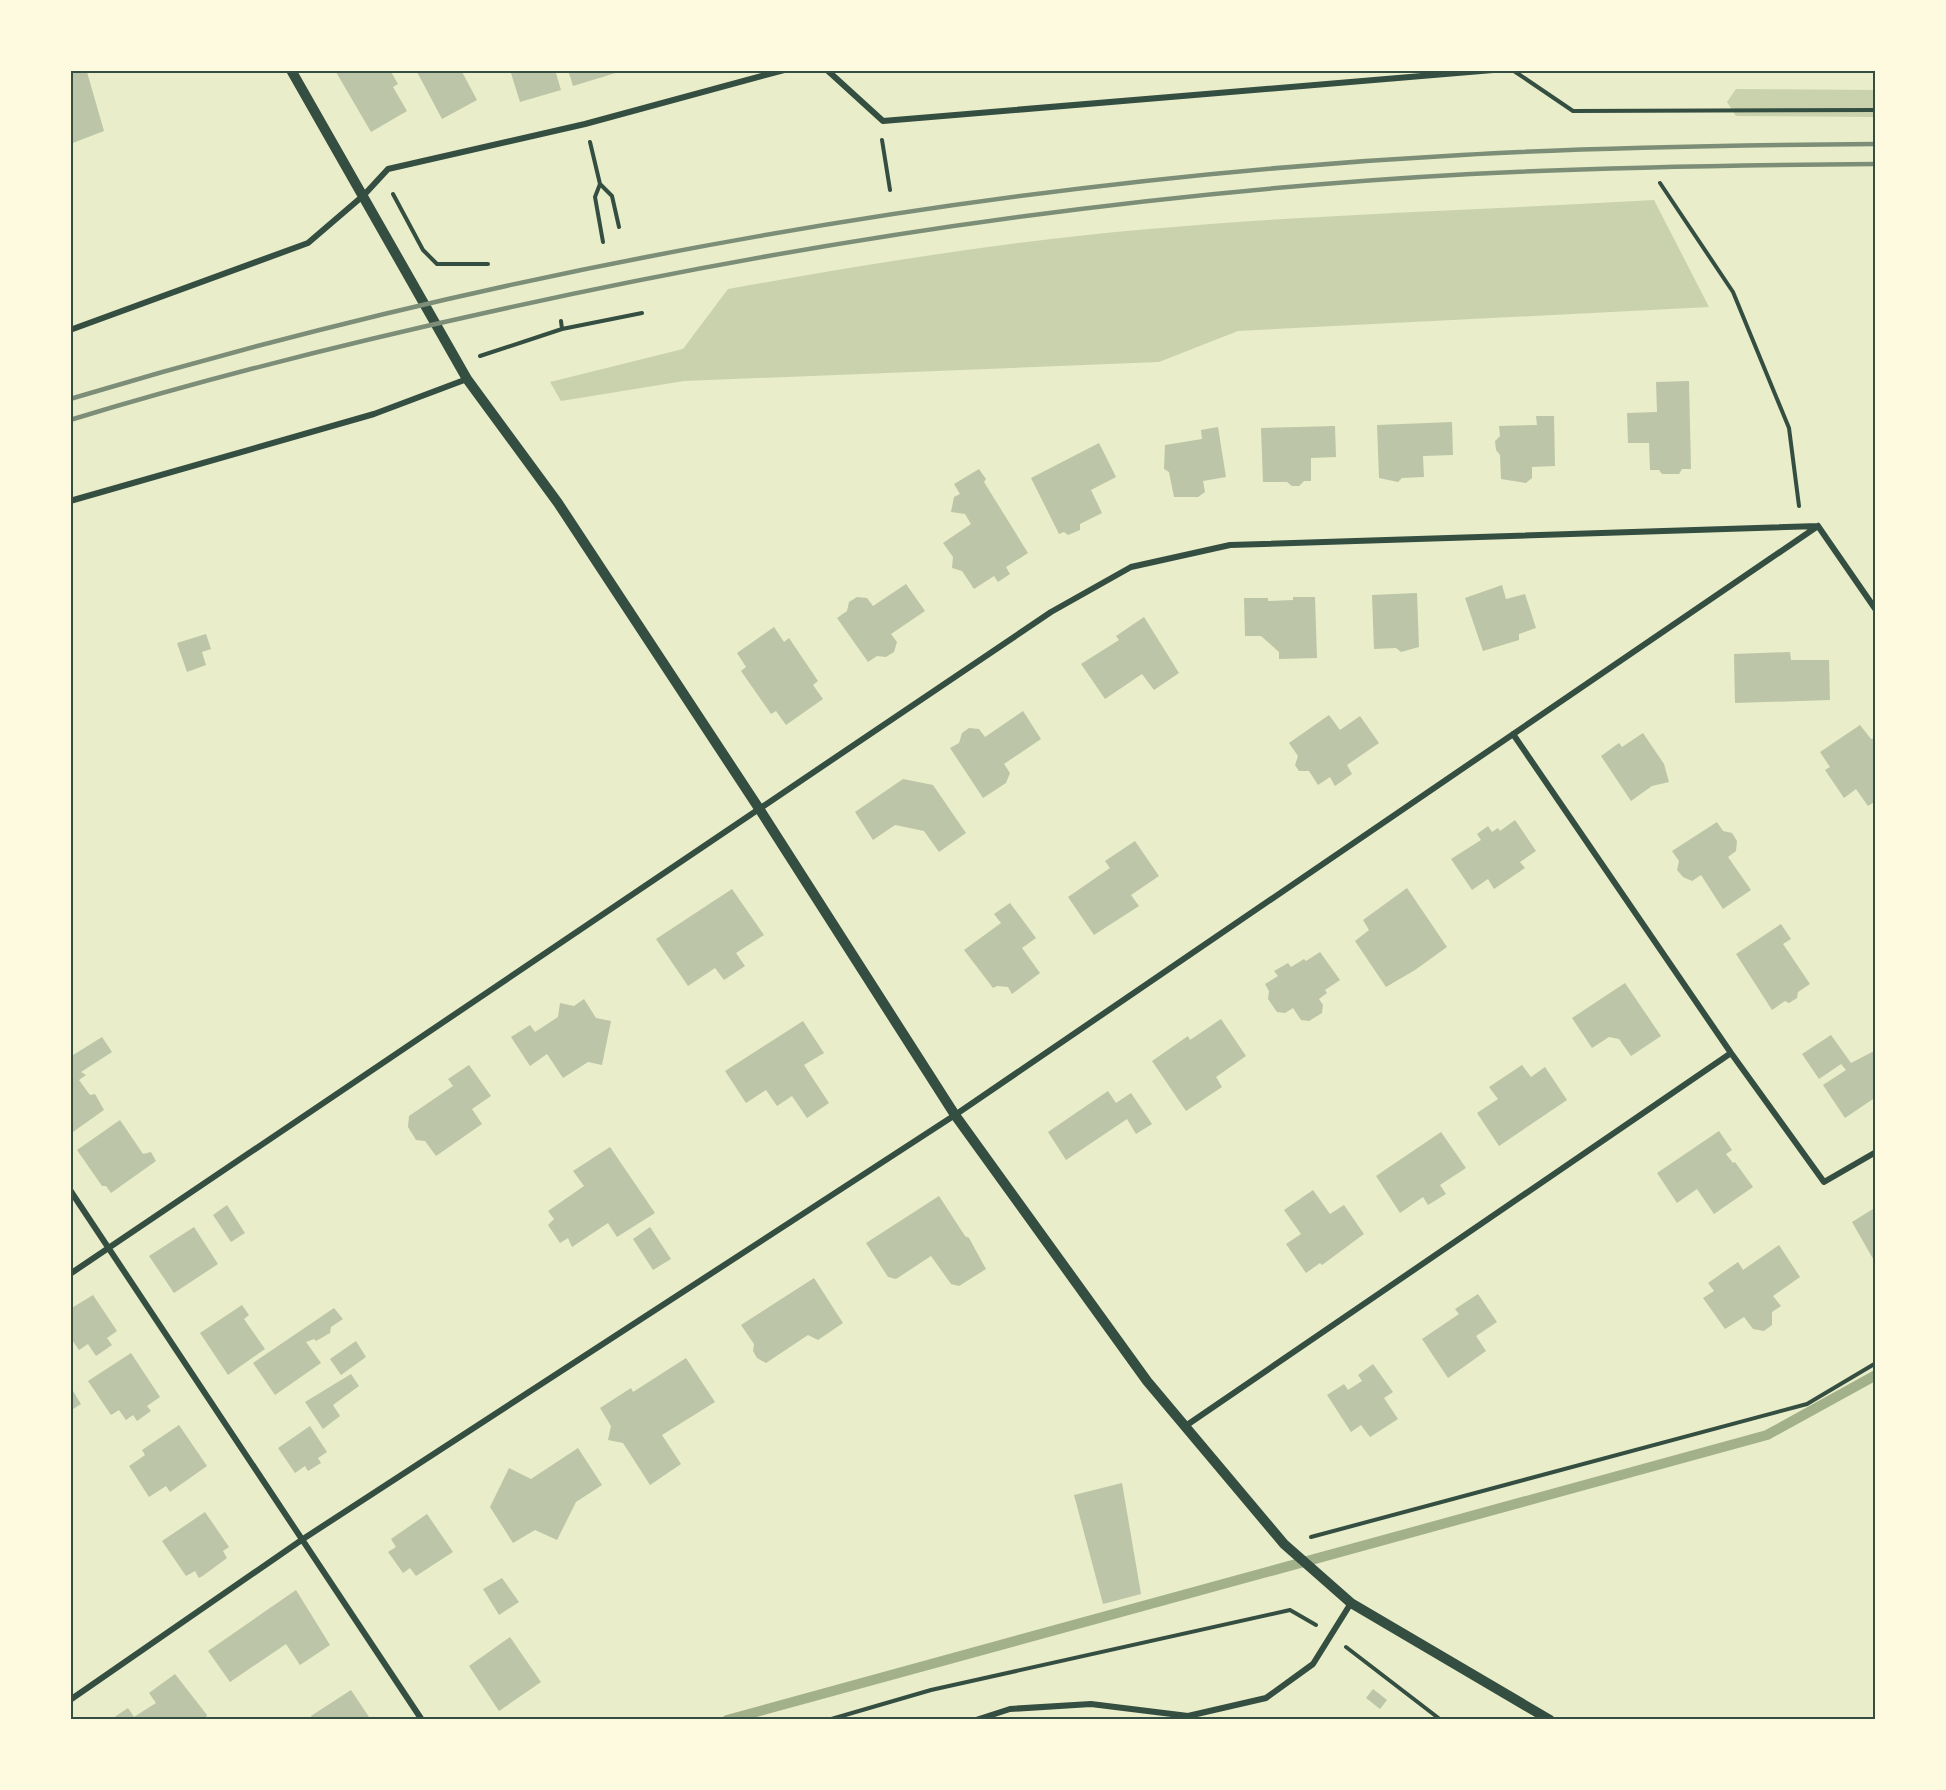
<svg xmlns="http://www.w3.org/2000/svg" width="1946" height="1790" viewBox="0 0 1946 1790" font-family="Jost,sans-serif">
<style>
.green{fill:#cad2ad}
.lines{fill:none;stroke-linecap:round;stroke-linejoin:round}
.stream{stroke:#a3b18a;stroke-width:10}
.building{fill:#bcc5a7}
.path{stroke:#344e41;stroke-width:4}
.minor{stroke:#344e41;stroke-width:6}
.tertiary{stroke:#344e41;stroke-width:10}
.rail{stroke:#7c8e77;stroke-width:4.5}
.neatline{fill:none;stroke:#344e41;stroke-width:2}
</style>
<rect width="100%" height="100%" fill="#e9edc9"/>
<!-- green -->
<path class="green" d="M1736,89L1875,90V117L1736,116L1727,102Z
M1654,200L1709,307L1238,331L1159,362L684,381L561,401L550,382L683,349L728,289C868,264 1007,241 1149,229C1317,214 1485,210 1654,200Z"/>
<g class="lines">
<!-- stream -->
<path class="stream" d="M727,1720L1767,1435L1876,1375"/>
</g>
<!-- building -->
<path class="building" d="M70,70L87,72L104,131L70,144Z
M338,70H390L398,84L393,87L407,111L371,132L336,72Z
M416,70H461L477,100L442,119Z
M510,70H555L561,90L520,102Z
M568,70H622V71L573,86Z
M1689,381L1691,469H1682L1679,474H1662L1659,470H1650L1649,443H1628L1627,413L1657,412L1656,382Z
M1536,416H1554L1555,466L1532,467V478L1526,483L1501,479L1500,455L1496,450L1495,441L1500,436L1499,426L1537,425Z
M1452,422L1453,455L1423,456L1424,477L1402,478L1398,482L1379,478L1377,425Z
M1335,426L1336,457L1311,458V481H1304L1299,486H1292L1287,482H1263L1261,428Z
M1218,427L1226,477L1203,481L1205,492L1198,497H1174L1169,472L1164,469L1165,445L1202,439L1201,430Z
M1099,443L1116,477L1091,490L1102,513L1080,524V530L1068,535L1064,532L1059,534L1031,478Z
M979,469L986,479L984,482L1028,553L1006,567L1010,574L998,582L994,576L974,589L962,571L952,568L953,557L943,543L971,524L965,514L951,512L954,497L960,494L954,484Z
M906,584L925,611L891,634L897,642L894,652L886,657L877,656L868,662L837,618L847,611L849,602L857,597L867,598L873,606Z
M1502,585L1506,599L1525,594L1536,628L1519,634V640L1483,651L1465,598Z
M1417,593L1419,647L1401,652L1396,648L1374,649L1372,595Z
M1293,597H1315L1317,658L1279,659V652L1261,636H1245L1244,598H1268V601L1293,600Z
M1144,617L1179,673L1154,690L1142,674L1105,699L1081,664L1119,640L1116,636Z
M774,627L784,642L789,638L818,681L813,685L823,699L786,725L776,711L771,714L741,671L746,667L737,653Z
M206,634L211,649L202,652L206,665L187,672L177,643Z
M1790,652L1791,660H1829L1830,700L1735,703L1734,654Z
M1023,711L1041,739L1004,764L1010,773L1006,783L983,798L950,748L959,743L962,733L969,728L979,729L985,737Z
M1329,715L1340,730L1360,716L1379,743L1347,765L1352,774L1335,786L1330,777L1318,785L1309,771H1299L1295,765L1298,756L1289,743Z
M1860,725L1871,739L1876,738V801L1868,806L1856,789L1844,798L1825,770L1830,767L1820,752Z
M1643,733L1664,764L1669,782L1652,786L1631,801L1601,756L1619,743L1622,747Z
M903,779L933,785L966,833L939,852L924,831L895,825L873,840L855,812Z
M1515,820L1536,851L1520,862L1525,868L1494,889L1488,879L1472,890L1451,859L1481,840L1477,834L1488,826L1492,832L1498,828L1500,831Z
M1717,822L1723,831L1732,833L1737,841L1736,851L1728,857L1751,890L1723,909L1701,875L1692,881L1683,877L1677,870L1679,861L1672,851Z
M1135,841L1159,876L1131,895L1139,906L1094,935L1068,897L1110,868L1105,861Z
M1407,888L1447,947L1415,970L1386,987L1355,941L1369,930L1363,920Z
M732,889L764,935L736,953L745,966L724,980L715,968L688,986L656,939Z
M1010,903L1036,938L1022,948L1040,973L1012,994L1008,987L997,986L993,988L964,950L1001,923L994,914Z
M1781,924L1791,939L1783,944L1810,984L1798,992L1797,998L1789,1003L1785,1001L1772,1010L1736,954Z
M1320,952L1340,980L1325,990L1327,993L1319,999L1323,1005L1322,1013L1309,1021L1301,1020L1293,1008L1285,1013L1277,1012L1268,999L1269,991L1265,984L1278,976L1274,971L1288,963L1291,967L1304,959L1306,961Z
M1625,983L1661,1036L1631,1056L1619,1039L1609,1037L1592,1048L1572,1018Z
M584,999L596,1018L611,1021L602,1065L588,1062L563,1078L547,1054L530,1066L511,1037L530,1025L535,1032L558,1017L560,1003L574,1006Z
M1221,1019L1246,1056L1216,1077L1222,1087L1186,1111L1152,1061L1188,1036L1190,1040Z
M803,1021L824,1053L804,1065L829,1103L807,1118L792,1096L777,1106L766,1090L746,1103L725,1071Z
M1831,1035L1851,1063L1876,1050V1097L1845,1118L1823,1085L1846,1070L1841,1064L1819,1079L1802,1054Z
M102,1037L112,1052L81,1072L86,1075L79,1080L90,1095L95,1094L104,1110L70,1134V1057Z
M469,1065L491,1096L472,1109L482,1124L436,1156L425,1141L416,1140L408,1127L409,1116L453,1086L448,1079Z
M1522,1065L1531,1077L1545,1067L1567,1100L1499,1146L1477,1113L1498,1099L1489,1087Z
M1108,1091L1116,1103L1131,1093L1152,1124L1136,1134L1127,1119L1066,1160L1048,1132Z
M120,1120L143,1154L151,1152L156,1161L111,1193L106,1186H102L77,1150Z
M1719,1131L1732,1150L1726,1154L1733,1163L1735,1162L1753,1187L1714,1214L1697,1189L1677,1203L1657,1173Z
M1441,1132L1466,1168L1440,1185L1446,1194L1428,1205L1423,1197L1400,1213L1376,1176Z
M610,1147L655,1213L617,1237L608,1223L572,1247L568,1238L560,1243L548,1225L554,1219L548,1211L584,1186L573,1171Z
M1313,1190L1330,1214L1344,1205L1364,1234L1322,1265L1320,1263L1306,1273L1286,1244L1301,1234L1284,1210Z
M939,1196L965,1236L969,1238L986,1269L959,1286L951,1284L931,1256L896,1279L888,1277L866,1243Z
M227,1205L245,1233L231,1242L213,1215Z
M1873,1209L1876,1214V1264L1852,1222Z
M194,1227L218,1264L174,1293L149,1256Z
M650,1227L671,1259L653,1270L633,1239Z
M1779,1245L1800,1277L1773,1296L1781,1306L1772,1312V1325L1764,1331L1753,1329L1744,1317L1725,1329L1703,1298L1714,1291L1708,1283L1738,1262L1743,1270Z
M814,1278L843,1323L818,1340L808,1335L766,1363L757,1358L753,1351L754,1344L741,1325Z
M1478,1294L1497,1322L1476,1336L1486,1351L1448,1378L1422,1339L1459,1314L1455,1309Z
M93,1295L117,1331L107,1338L112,1345L96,1356L88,1344L79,1350L70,1337V1309Z
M242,1305L249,1315L244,1319L265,1349L228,1375L200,1333Z
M334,1308L343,1319L331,1327L330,1333L316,1341L314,1339L306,1342L321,1363L275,1395L253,1363Z
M356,1341L366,1357L341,1375L330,1359Z
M131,1353L160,1397L147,1406L151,1411L137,1421L133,1415L126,1420L119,1410L111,1415L88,1381Z
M686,1358L715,1402L662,1435L681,1464L650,1485L623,1443L608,1440L611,1426L600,1408L631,1388L633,1392Z
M1373,1364L1393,1392L1384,1398L1398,1419L1370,1437L1361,1425L1351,1432L1327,1395L1344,1384L1348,1390L1362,1381L1358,1375Z
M351,1374L359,1386L333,1405L340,1416L323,1429L305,1402Z
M73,1391L81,1404L70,1411V1393Z
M179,1425L207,1466L170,1492L166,1486L149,1497L129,1466L145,1455L142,1450Z
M310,1426L327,1452L318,1458L321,1463L308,1471L305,1466L295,1473L278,1448Z
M578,1448L602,1485L576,1502L557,1540L535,1530L513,1543L490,1507L509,1468L531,1479Z
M1122,1483L1141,1594L1103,1604L1074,1495Z
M205,1512L229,1547L223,1551L227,1558L204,1575L199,1578L195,1571L186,1576L162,1541Z
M427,1514L453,1552L416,1576L410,1568L403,1573L388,1552L396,1547L391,1539Z
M502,1578L519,1602L499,1615L483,1589Z
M296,1590L330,1645L300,1665L286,1644L230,1682L208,1651Z
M510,1637L541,1682L499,1711L469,1666Z
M175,1674L207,1715L205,1720H110L128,1708L134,1717L156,1703L149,1693Z
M1373,1689L1387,1700L1380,1709L1366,1698Z
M351,1690L371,1720H313L311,1716Z"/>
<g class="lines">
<!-- path -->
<path class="path" d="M1514,71L1573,111L1876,110
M882,140L890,190
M590,142L600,184L595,197L603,242
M1660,183L1733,292L1789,428L1799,506
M600,184L612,196L619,227
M393,194L423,250L437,264H488
M562,329L642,313
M480,356L562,329L561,321
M1311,1537L1807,1404L1876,1363
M1346,1647L1441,1720
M828,1720L931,1690L1290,1610L1316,1625"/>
<!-- minor -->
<path class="minor" d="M827,70L883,121L1493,70
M70,330L308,243L364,195L388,169L585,124L784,70
M70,501L374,414L467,379
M1818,526L1876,610
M1513,734L1731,1053L1824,1182L1876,1152
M70,1190L422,1720
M70,1274L1051,612L1131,567L1230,545L1818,526
M1184,1427L1731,1053
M70,1700L303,1539L955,1115L1818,526
M976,1720L1010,1709L1091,1704L1188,1716L1266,1698L1313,1664L1351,1603"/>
<!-- tertiary -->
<path class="tertiary" d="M291,70L467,379L558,503L760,810L955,1115L1147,1381L1284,1544L1351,1603L1550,1720"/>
<!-- rail -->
<path class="rail" d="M70,399C515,265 998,180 1462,155C1600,147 1738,145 1876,144
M70,420C208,378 348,343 489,312C811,240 1141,192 1471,174C1606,167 1741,165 1876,164"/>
</g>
<!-- border -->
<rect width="1946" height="1790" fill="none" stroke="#fefae0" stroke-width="144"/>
<rect x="72" y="72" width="1802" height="1646" class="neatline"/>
</svg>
